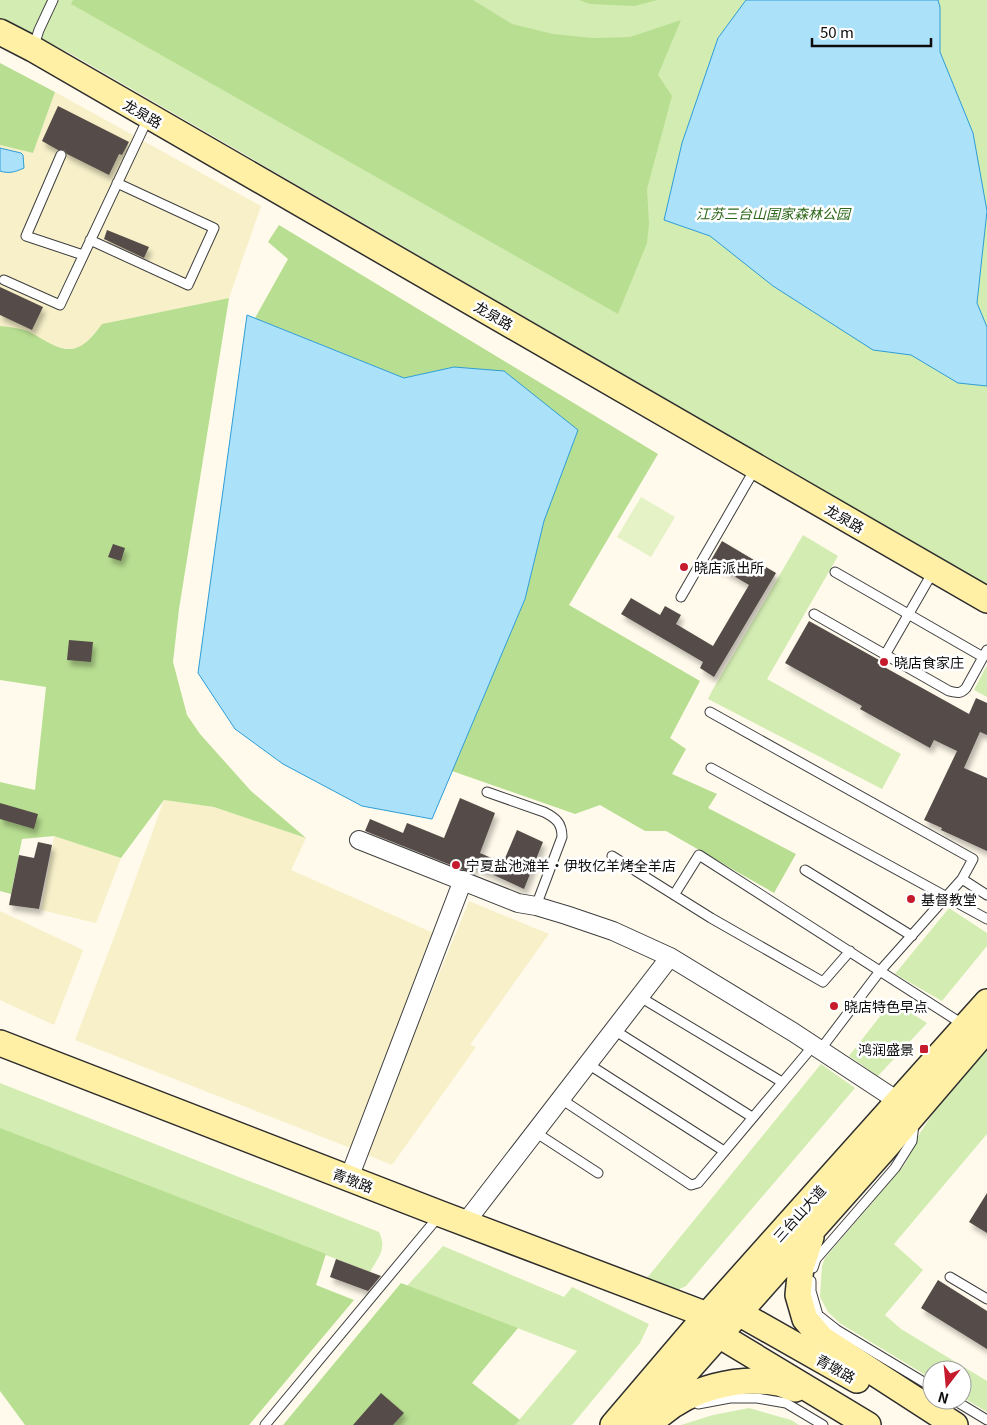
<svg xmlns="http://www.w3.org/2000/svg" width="987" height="1425" viewBox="0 0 987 1425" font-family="Georgia,'Noto Sans SC',serif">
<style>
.farmland{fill:#f7f0c9}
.green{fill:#d3ecb2}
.forest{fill:#b8de91}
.pitch{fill:#e5f2c5}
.water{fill:#ace1fa;stroke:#2e9dd6}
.building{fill:#554c48;filter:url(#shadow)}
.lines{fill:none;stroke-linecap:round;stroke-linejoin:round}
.lane-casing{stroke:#3f3f3f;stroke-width:11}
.street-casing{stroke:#3f3f3f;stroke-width:20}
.secondary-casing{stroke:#2e2e2e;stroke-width:28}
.lane{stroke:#fff;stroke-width:9}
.street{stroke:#fff;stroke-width:18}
.secondary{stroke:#fff0a6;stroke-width:25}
.poi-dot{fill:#c51b2d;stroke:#fff;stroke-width:2}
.labels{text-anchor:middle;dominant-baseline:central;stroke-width:5;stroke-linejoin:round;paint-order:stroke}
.street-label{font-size:14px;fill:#0c0c0c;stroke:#fff}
.park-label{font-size:14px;font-style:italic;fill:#2d6719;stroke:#fff}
.poi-label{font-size:14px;fill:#0c0c0c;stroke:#fff;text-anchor:start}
</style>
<defs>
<filter id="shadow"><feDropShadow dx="3" dy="5.5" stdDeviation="2.5" flood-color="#0004"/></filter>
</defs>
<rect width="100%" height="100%" fill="#fffaeb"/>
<!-- farmland -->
<path class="farmland" d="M55,92L261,206L229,298L102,324L88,342L81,347L69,349L53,346L26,331L0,326V145L33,153Z
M164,800L214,807L306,838L291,870L438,935L353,1149L75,1040L118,927Z
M54,836L121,858L96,923L41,910Z
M469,901L549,934L470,1045L476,1047L392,1165L365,1154Z
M0,911L83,950L54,1025L0,1000Z"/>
<!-- green -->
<path class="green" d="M0,0H987V585L73,55L0,18Z
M803,535L838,556L767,679L901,754L882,789L708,699L713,689Z
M987,665V697L974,690Z
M949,908L987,933V946L942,1001L895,974Z
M892,1001L927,1023L878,1076L849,1056Z
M987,1047V1134L894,1244L923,1270L885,1315L901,1329L987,1381V1412L962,1397V1370H932V1379L841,1324L828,1312L820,1297L822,1266L825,1258L905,1164L920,1133L939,1104Z
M821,1064L855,1088L686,1286L677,1290L647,1278Z
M0,1083L379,1232C387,1249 379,1256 370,1272L0,1129Z
M443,1246L564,1297L572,1287L649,1324L640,1343L572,1425H515L577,1351L407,1286Z
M749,1408L791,1420L799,1425H681L713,1415Z"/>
<!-- forest -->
<path class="forest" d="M73,0H473L512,24L553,34L593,38L630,37L681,20L658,75L672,96L647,189L649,224L647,243L618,314L71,4Z
M579,0H657L635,6L590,4Z
M0,63L55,92L33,153L0,145Z
M279,225L658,454L569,605L700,681L670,738L686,749L672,774L717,794L708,808L796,854L774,893L666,831H645L600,805L575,814L452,771L525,599L544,521L454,367L404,378L255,318L288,259L268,242Z
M229,298L179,609L173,662L187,715L200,734L251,791L306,838L214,807L164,800L121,858L54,836L22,839L11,894L0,891V782L35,790L46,687L0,680V326C9,327 19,328 27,331C35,334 43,340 51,344C76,357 88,343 102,324Z
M0,1128L326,1254L316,1285L354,1300L249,1425H25L0,1391Z
M401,1283L518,1328L472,1383L520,1420L515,1425H283Z"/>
<!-- pitch -->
<path class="pitch" d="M641,497L675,517L651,557L617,537Z"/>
<!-- water -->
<path class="water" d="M746,0H938L940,7V52L973,133L987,211L977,303L987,327V386L958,383L911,355L873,350L773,286L710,236L664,220L682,143L718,38Z
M0,148L21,153L23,155L24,168C15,172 9,174 0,171Z
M247,315L404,378L454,367L504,371L578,430L544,521L525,599L432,819L362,806L283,764L235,729L198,673Z"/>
<!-- building -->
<path class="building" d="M58,106L129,142L122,155L119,154L109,175L67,154L64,150H58L42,141Z
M107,230L149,247L144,258L104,239Z
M0,287L43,307L32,330L0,315Z
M722,541L776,573L714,677L700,668L703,662L621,614L631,598L660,615L665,606L681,615L676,624L713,646L749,585L710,562Z
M113,544L125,548L121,561L108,557Z
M809,621L879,660L877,663L969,714L976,698L987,703V735L980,732L964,768L987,778V851L941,830L942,828L924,820L957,751L934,740L930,748L860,709L862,706L785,663Z
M69,640L93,642L91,662L67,660Z
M460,798L495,813L480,853L503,863L517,830L543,842L524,889L474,866L471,873L365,831L370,819L403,833L407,823L444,838Z
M0,803L38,814L34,829L0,819Z
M38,842L52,845L39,909L9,905L19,855L34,858Z
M987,1193V1233L969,1222Z
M336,1259L381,1276L380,1277L368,1291L330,1277Z
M938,1280L987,1311V1349L921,1308Z
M381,1393L404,1413L393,1425H353Z"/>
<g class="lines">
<defs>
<path id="lane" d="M33,48L39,30L53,0
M61,155L26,236L83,255
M90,240L188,285L214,228L117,183
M4,280L60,305L149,116
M835,572L983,657
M681,597L756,467
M814,614L949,691C957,693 961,694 966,688L987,650
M885,655L934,570
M710,712L973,859L962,879L880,971L820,1050
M711,768L987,919
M487,792L544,812C556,818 562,823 562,837L536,906
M612,856L711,918L823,982L850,951
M805,870L912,936
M962,879L987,895
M674,895L699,855L964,1025
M640,997L782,1082
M614,1030L752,1117
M588,1064L724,1151
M561,1099L691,1185L698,1183L813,1046
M535,1132L598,1173
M813,1268L816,1259L895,1168L912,1141L914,1124
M950,1277L987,1299
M811,1281V1291L818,1315L837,1330L932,1387
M954,1400L987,1420
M698,1404L730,1398H757L786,1403L823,1425
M265,1425L439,1216"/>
<path id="street" d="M359,840L518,903L536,906L566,915L613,931L670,957L793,1032L907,1107
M349,1178L463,880
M465,1223L670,957"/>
<path id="secondary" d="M0,32L33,49L987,600
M0,1043L441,1214L707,1315
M811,1237L801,1267L798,1295L805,1319L822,1339L955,1425
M723,1308L737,1312L857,1380
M704,1326L868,1425
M660,1415C689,1389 737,1376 777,1383C783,1384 789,1387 795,1389
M613,1425L699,1324L987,1002
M639,1425L886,1147L987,1029"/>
</defs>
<!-- lane casing -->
<use href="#lane" class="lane-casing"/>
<!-- street casing -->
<use href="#street" class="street-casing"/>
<!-- secondary casing -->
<use href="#secondary" class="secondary-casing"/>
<!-- lane -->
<use href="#lane" class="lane"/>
<!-- street -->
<use href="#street" class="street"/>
<!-- secondary -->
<use href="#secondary" class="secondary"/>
</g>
<!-- markers -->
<g class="poi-dot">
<circle cx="684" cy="567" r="5"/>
<circle cx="884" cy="662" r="5"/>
<circle cx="456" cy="865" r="5"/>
<circle cx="911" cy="899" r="5"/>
<circle cx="834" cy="1006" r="5"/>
<rect x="919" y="1044" width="10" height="10" rx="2.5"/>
</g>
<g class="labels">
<!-- street labels -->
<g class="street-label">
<text transform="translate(143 113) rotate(30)">龙泉路</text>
<text transform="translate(494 315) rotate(30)">龙泉路</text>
<text transform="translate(845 518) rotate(30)">龙泉路</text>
<text transform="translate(353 1180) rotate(21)">青墩路</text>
<text transform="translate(799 1213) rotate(-48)">三台山大道</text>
<text transform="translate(836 1368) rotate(29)">青墩路</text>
</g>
<!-- park labels -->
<g class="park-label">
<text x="773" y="213">江苏三台山国家森林公园</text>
</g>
<!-- poi labels -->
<g class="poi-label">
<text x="694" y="567">晓店派出所</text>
<text x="894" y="662">晓店食家庄</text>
<text x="466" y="865">宁夏盐池滩羊·伊牧亿羊烤全羊店</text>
<text x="921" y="899">基督教堂</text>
<text x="844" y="1006">晓店特色早点</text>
<text x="914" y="1049" text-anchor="end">鸿润盛景</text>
</g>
</g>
<!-- north arrow -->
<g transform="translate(947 1385) rotate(196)"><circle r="24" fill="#ffffff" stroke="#9e9e9e"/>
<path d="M0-4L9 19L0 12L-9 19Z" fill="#c51b2d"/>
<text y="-8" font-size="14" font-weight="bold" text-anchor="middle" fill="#0c0c0c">N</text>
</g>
<!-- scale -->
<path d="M812 38v8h119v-8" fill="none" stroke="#0c0c0c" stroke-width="2.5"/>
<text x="820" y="38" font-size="15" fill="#0c0c0c" stroke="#ffffff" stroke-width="4" paint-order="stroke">50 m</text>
</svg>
